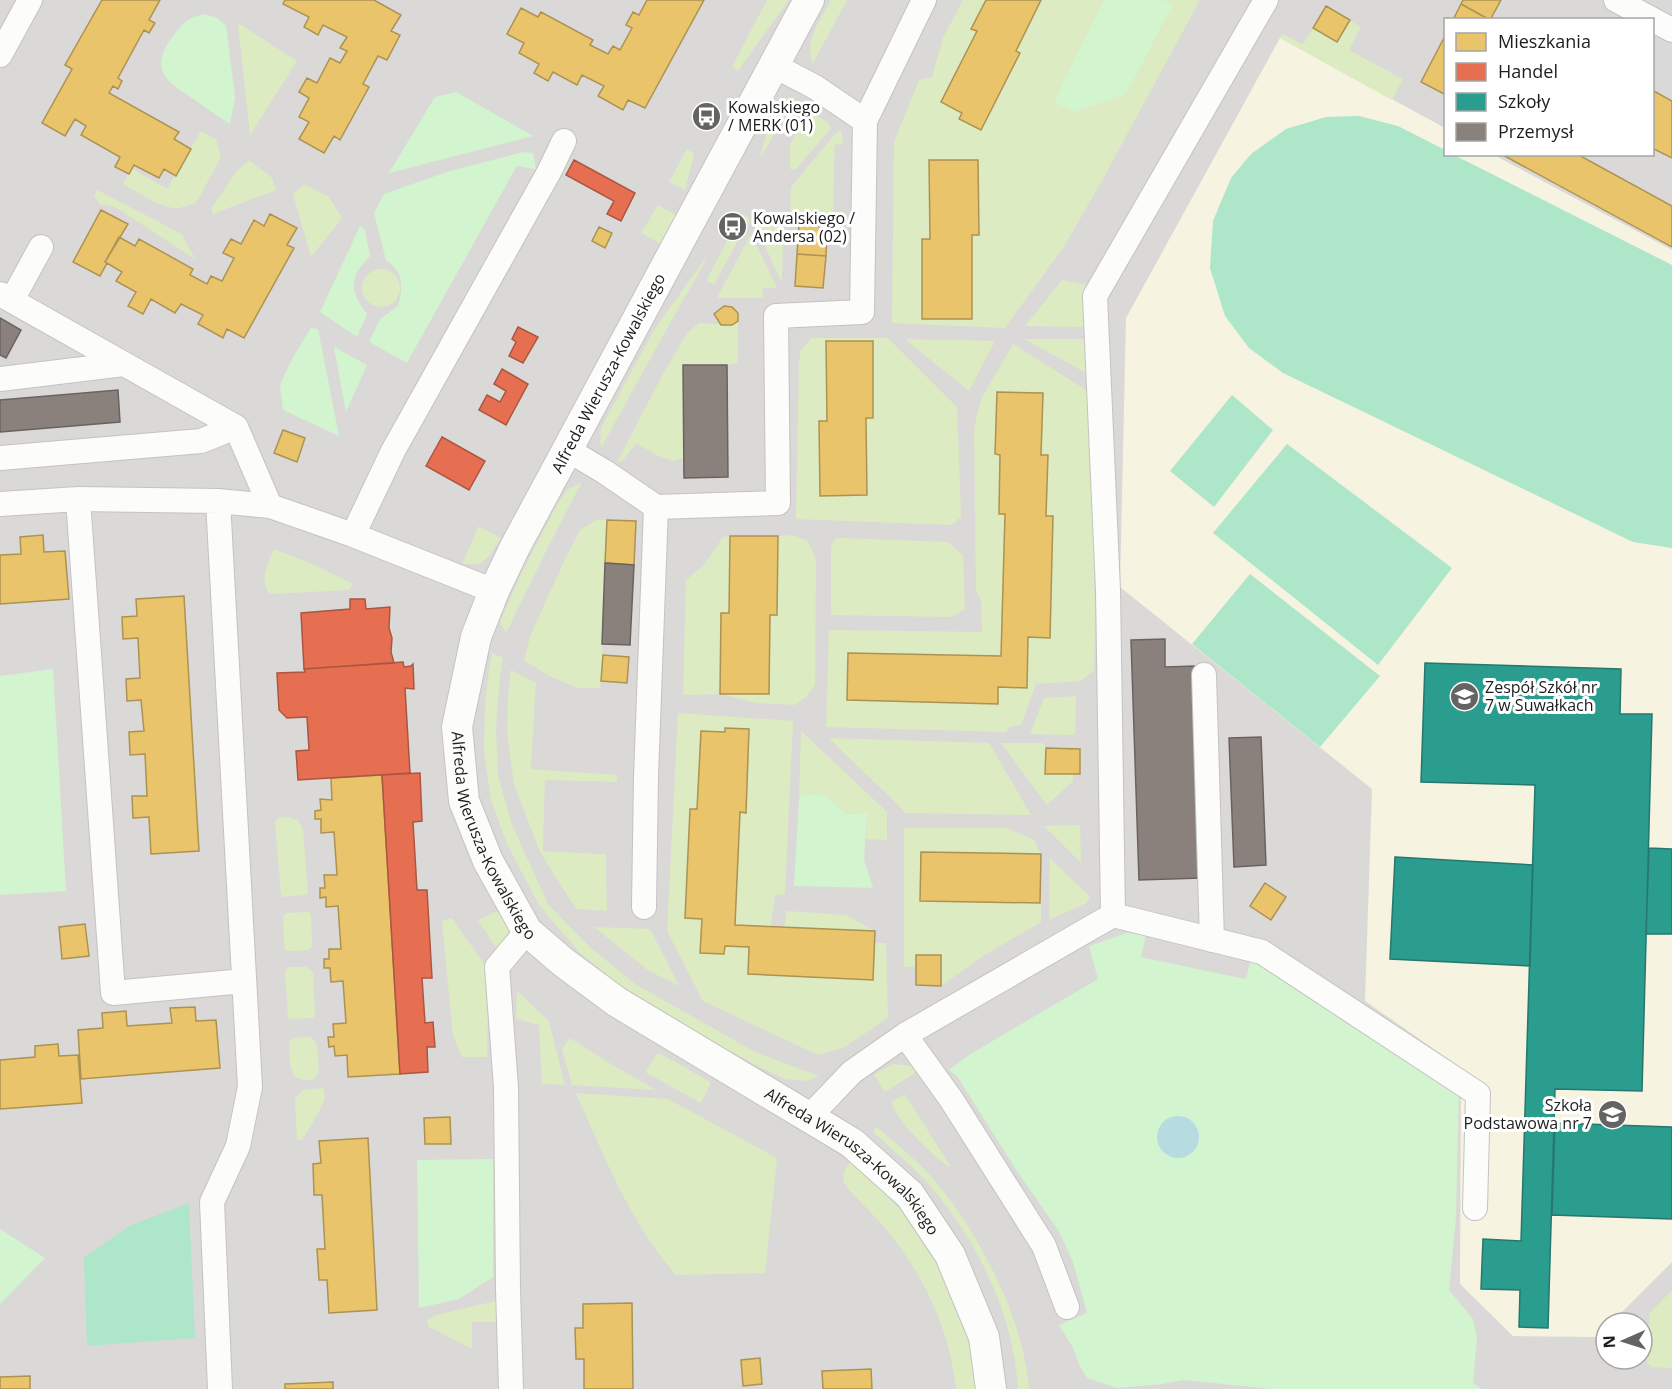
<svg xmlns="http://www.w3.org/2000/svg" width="1672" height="1389" viewBox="0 0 1672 1389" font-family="'Open Sans',sans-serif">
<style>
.residential{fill:#dbd9d7;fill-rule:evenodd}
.education{fill:#f6f3e0}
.grass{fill:#dcebc1}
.park{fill:#d2f4ce}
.pitch{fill:#ade6c9}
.parking{fill:#dad9d7}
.water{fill:#b6dce2}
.homes{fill:#e9c46a;stroke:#ac9253;stroke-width:1.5}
.shops{fill:#e76f51;stroke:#aa5641;stroke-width:1.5}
.schools{fill:#2a9d8f;stroke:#26776d;stroke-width:1.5}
.industry{fill:#8a817c;stroke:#696360;stroke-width:1.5}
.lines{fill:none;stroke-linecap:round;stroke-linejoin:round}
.minor-casing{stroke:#c4c3c1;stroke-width:26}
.tertiary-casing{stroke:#c4c3c1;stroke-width:32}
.minor{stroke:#fcfcfb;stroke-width:24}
.tertiary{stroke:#fcfcfb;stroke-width:30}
.labels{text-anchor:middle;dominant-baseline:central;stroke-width:6;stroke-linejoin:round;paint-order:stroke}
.poi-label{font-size:16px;fill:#1d1d1d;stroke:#fff;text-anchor:start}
.street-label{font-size:16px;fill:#1d1d1d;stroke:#fff}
</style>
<rect width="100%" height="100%" fill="#ece9e5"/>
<!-- residential -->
<path class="residential" d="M0,0H1672V1389H0ZM1446,20H1652V154H1446ZM1606,1323H1642V1359H1606Z"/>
<!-- education -->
<path class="education" d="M1280,38L1445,128L1446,154L1494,155L1672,250V1262L1611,1323H1606V1328L1597,1337L1513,1336L1460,1284L1461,1068L1365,1001L1372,789L1120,587L1126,318Z"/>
<!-- grass -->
<path class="grass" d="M767,0H789L738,71L732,67Z
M831,0H847L813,63C803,42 821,19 831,0Z
M963,0H1200L1099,186L1063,248L1005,328L892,323L894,142L919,80L932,77L943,38Z
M1350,20L1361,27L1350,50L1403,79L1392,100L1280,38L1282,34L1303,44L1313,28L1337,42Z
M238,23L297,61L250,135Z
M795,97L761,157H760L774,106L786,99Z
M808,111L828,122L831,128L796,169H790V144Z
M841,130L843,144L835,145L833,218L797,217L790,213L791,187L834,135Z
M201,131L216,139L221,157L196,203L176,209L158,204L123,184L131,168L167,189Z
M687,149L694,154L685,190L669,182Z
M249,160L272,178L276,190L213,214L211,209L236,172Z
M304,184L329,197L342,218L311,257L293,194Z
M97,190L182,234L195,259L123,212L115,207L100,204L94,196Z
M658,205L676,215L664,239L659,243L641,233Z
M744,214L750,219L714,284L708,282L707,279L741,215Z
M771,223L781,227L783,233L782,280L780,279L757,229V227Z
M751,234L777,288H762L763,298H717Z
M704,260H706L664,334L602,446L600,443L601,428L654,330Z
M362 288a19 19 0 1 1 38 0a19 19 0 1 1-38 0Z
M1062,280L1093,286L1086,327L1025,326Z
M738,321V363L727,365H683L684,458L673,461L656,455L636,443L624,459L616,464L663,374L687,333L699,323L732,325Z
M812,338H888L957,407L961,517L951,525L796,519L799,361L801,350Z
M905,339L994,341H995L969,391Z
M1024,339H1087L1088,374Z
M1013,344L1088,391L1092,417L1095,625L1094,670L1081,681L1036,684L1021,725L1009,727L1006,732L826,727L829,630L982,632L981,601L976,589L974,429L981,399Z
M582,482L549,545L506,633L500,622L521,574L557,505L568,489Z
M596,520H607L601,681L600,688H578L549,676L524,660L530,637L536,623L565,559L580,530Z
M479,526L501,538L489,556L480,564H462Z
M793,535L808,541L816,560L815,684L807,696L795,705L757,703L720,694L683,695L686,580L703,566L723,537L730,536L729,613H721L720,694H769L770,615H777L778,536Z
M841,538L948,542L963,556L965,609L951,617L831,615V546L835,539Z
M274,549L312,564L353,584L349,590L270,594C258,580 268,564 274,549Z
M492,653L503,658L500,676L496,728L498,776L512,825L548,904L591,948L635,984L757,1053L819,1076L806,1081L785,1079L764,1069L699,1035L618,984L579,952L539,905L507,844L491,800L484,751L485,705L489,670Z
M511,670L536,683L531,769L617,775V782L545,781L543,851L606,854L607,911L576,909L540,852L514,784L507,733L508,695Z
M1076,696L1075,735L1030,734L1044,698Z
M678,713L793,721L785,894L775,895L771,926L784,927L787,911L846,915L875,931V943H886L888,1018L843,1048L818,1055L703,1001L667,931Z
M801,731L887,812V840L866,839L867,813L845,814L825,795L804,794L799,800Z
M829,738L989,743L1031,815L906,813Z
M1001,743H1043L1046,748L1045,774H1073V781L1047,805Z
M290,817L298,821L303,829L308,893L305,895L283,897L281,894L275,821L279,818Z
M1080,825L1081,863L1044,826Z
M904,828H1007L1034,840L1041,854V922L980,958L941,986V955H917L916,967H904Z
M1050,858L1090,897L1086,903L1049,920Z
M308,912L311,914L312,947L309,950L287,951L284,948L283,916L286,913Z
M495,912H499L511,933L503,958L478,920Z
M452,918L489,971L487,1057H462L453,1036L442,921Z
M594,927L650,929L679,986L649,971Z
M288,967H307L313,973L315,1015L313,1018L291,1019L288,1017L285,972Z
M517,991L549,1021L565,1085L542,1084L539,1025L516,1019Z
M311,1037L317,1044L319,1071L314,1079C286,1085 291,1061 289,1042L293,1038Z
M570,1038L614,1066L656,1090L572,1085L562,1049Z
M659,1053L710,1082V1085L701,1103L645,1072L656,1055Z
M893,1064L910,1066L918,1071L885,1092L874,1075Z
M323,1088L325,1098L319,1112L302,1140H297L295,1099L303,1090Z
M576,1093L668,1099L777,1158L765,1273L676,1275C630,1223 604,1156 576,1093Z
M905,1094L951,1167C941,1164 908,1130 901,1120C897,1115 894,1108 891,1102Z
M875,1128H878C897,1145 919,1162 935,1181C980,1235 1024,1319 1029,1389H1018C1014,1316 979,1244 933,1189C915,1168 893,1150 873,1132Z
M850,1162L873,1182L904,1213L939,1262L969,1333L979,1389H956C950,1329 923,1273 884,1227C878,1219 845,1187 844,1183C841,1174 846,1169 850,1162Z
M1672,1290V1368L1652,1367L1647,1362L1648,1328L1650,1313Z
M496,1301V1322H472V1349L428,1326L427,1320L436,1315Z"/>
<!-- park -->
<path class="park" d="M1104,0H1163L1173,4L1126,94L1074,112L1054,102Z
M203,14L215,17L226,25L235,97L230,124C218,116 206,108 195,100C169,83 148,71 171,39C181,25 186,19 203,14Z
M456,92L533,136L389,173L435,97Z
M523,152L533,153L536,170L517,166L407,363L369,342L380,319L398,306C403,286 404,273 386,260L374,213L384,194L450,171Z
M360,226L365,230L370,256C348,278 350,291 367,314L357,337L320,312Z
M311,328L318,329L339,436L283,410L280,385L292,359Z
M334,347L367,365L346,412Z
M53,669L66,891L0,895V676Z
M803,794L825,795L845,814L867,813L864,860L873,888L794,886L799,800Z
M1127,933L1146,935L1142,957L1246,979L1251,957L1459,1087L1456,1218L1449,1290L1473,1319L1477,1338L1473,1382L1481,1389H1272L1185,1380L1162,1384L1117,1388L1087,1378L1080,1366L1072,1346L1059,1325L1087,1313L1073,1262L1058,1230L1015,1168L957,1076L949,1070L972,1053L1098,979L1089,946Z
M493,1159V1277L459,1299L419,1308L417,1160Z
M0,1229L45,1258L0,1304Z"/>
<!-- pitch -->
<path class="pitch" d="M1359,116L1398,126L1445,150L1446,154L1454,155L1672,265V548L1633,542L1283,373L1249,348L1225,316L1210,268L1213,221L1231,178L1251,154L1286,129L1326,117Z
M1232,395L1273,430L1214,507L1170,471Z
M1287,444L1452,568L1378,665L1213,533Z
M1250,574L1380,676L1320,747L1192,644Z
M189,1203L195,1338L87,1346L84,1258L129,1226Z"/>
<!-- parking -->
<path class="parking" d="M0,0H74L22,91L0,78Z
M890,0H914L878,75L858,65Z
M1212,0L1269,27L1283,0L1447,1L1403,79L1349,50L1361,27L1327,7L1303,44L1269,27L1126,294L1068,270L1075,247Z
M1556,0H1592L1628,19H1582L1554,5Z
M1652,33L1672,44V71L1653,61Z
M835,145L856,146L852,282L831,281Z
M23,156L94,196L63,258L0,225V200Z
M517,166L549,172L558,178L585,202L452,440L438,432L420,466L365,434L407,363Z
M638,234L660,246L501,538L479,526Z
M0,247L31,263L0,294Z
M738,298H763L761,481H739Z
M78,642L96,905L73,907L54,644Z
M434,649L455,654L448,700L447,743H427L425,702Z
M535,699L649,700L646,776L531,769Z
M242,743L263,744L286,1112L269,1188L247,1184L266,1106Z
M448,752L478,870L458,878L450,861L440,830L433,797L427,754Z
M545,780L617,782V854L630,857L631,912L607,911L606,854L543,851Z
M219,871L221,896L132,904L129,878Z
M481,877L498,910L478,920L461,887Z
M214,927L216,951L131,956L129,932Z
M1146,935L1251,957L1246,979L1141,957Z
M1086,946L1093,966L1049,986L1021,1001L1011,985L1047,963Z
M55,952L57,978L0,982V956Z
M562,989L597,1016L656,1052L644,1071L597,1043L547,1006Z
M994,996L1005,1015L962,1042L950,1025Z
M516,1020L538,1025L541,1110L518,1111Z
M925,1081L1044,1269L1055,1307L1036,1313L1028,1279L956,1165L951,1167L905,1094Z
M712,1084L814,1138L803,1158L702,1104Z
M223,1199H245L258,1360L232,1362Z
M1520,1368L1651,1372V1389H1520Z
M195,1374L196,1389H107L106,1377Z"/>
<!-- water -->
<path class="water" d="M1157 1137a21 21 0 1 1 42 0a21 21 0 1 1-42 0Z"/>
<!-- homes -->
<path class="homes" d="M102,0H160L149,20L155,23L149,33L144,30L118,78L122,81L118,89L113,86L109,93L179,132L174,139L191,149L176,176L164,169L159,178L134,165L129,174L115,167L120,157L81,135L86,126L75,119L65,136L42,123L72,69L65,65Z
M285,0H374L401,15L391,31L400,35L387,60L378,56L363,84L369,87L340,140L334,136L324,153L299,139L309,122L299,117L309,98L299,92L307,78L317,83L330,58L340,63L347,51L340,48L347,37L323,25L318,35L304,27L309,17L283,4Z
M647,0H704L645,108L628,100L623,110L598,96L604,86L582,75L577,85L553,72L548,81L534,73L539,64L519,53L524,43L507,34L521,8L538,17L541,12L593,40L590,45L608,54L613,46L620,50L632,28L626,25L633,12L639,15Z
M986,0H1041L1016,51L1020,53L981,130L959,119L962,113L941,102L977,31L971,29Z
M1463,0H1501L1490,20L1461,4Z
M1461,4L1490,20H1453Z
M1326,6L1350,20L1337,42L1313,28Z
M1446,34V95L1421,82Z
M1652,90L1672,101V158L1652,148Z
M1501,154H1577L1672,206V247Z
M929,160H978L979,235H972V319H922V239H930Z
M101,210L128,224L105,262L107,263L100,276L73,262Z
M270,214L297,228L287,245L294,248L244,338L227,329L223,338L198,324L203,315L181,304L175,313L151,299L143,314L128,306L136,292L116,281L122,272L105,262L119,237L135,246L139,239L193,269L190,275L207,284L211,276L222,281L234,258L223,253L231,239L241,244L254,220L264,226Z
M799,225L827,227L826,256L797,254Z
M599,227L612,233L605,248L592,241Z
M797,254L826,256L823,288L795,286Z
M724,306L732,307L738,313V321L732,325H721L714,314Z
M826,341H873V418H866L867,495L820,496L819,421H827Z
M997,392L1043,393L1041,455H1048L1046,516H1053L1050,638L1028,637L1027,688L998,687V704L847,700L848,653L1001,656L1005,514H999L1000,455L995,454Z
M283,430L305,438L297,462L274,453Z
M607,520L636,521L634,565L605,563Z
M43,535L44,552L65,551L69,599L0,604V555L21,554L20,537Z
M730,536H778L777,615H770L769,694H720L721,613H729Z
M184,596L199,851L151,854L149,817L133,818L132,796H147L145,754L130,755L129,732L144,731L141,700L127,701L126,679L140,678L138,638L123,639L122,617L137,616L136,599Z
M603,655L629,657L627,683L601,681Z
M725,728L749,729L746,813L740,812L735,925L875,931L873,980L748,974L749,947L725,946L724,954L700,953L702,919L685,918L690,809H697L701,731L725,732Z
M1046,748L1080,749V774H1045Z
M382,775L400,1074L348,1077L347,1055L335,1056L334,1046L329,1047L328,1037H334L333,1024L346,1023L343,981L331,982L330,968H324V959H329V949H341L338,906L326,907V897L320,898V888H325L324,875H337L334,832L321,833V819H315V811L321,810L320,799L332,800L331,778Z
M921,852L1041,854L1040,903L920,901Z
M1265,883L1286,897L1271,920L1250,906Z
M85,924L89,956L62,959L59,927Z
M916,955H941V986L916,985Z
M195,1007L196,1021L216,1020L220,1068L81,1079L78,1030L103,1028L102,1013L126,1011L127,1026L172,1023L170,1008Z
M58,1044L59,1056L78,1055L82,1103L0,1109V1060L35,1057V1046Z
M450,1117L451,1144H425L424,1118Z
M368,1138L377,1310L329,1313L327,1280H319L317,1249H325L322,1195H314L313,1164L321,1163L319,1141Z
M632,1303L633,1389H584V1359H576L575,1328H583V1304Z
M760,1358L762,1384L743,1386L741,1360Z
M871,1369L872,1389H823L822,1371Z
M30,1376V1389H0V1377Z
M333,1382V1389H285V1384Z"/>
<!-- shops -->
<path class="shops" d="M574,160L635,193L621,221L607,214L614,201L566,175Z
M518,327L538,337L523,363L509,356L516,342L512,339Z
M502,369L528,384L506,425L479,410L487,395L500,402L506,391L494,384Z
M442,437L485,461L469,490L426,466Z
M350,599H365L366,609L390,607L389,628L392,638L391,652L394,663L304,669L301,613L350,609Z
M403,662L404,667L411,666L413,664L414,689L405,688L410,773L298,780L296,751L309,750L307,717L287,718L279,710L277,673L305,672L304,669Z
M420,773L422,821L413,822L417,890H427L432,978H422L425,1023L433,1022L435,1047H427L428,1072L400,1074L382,775Z"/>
<!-- schools -->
<path class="schools" d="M1425,663L1621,669L1620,714H1652L1642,1091L1555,1089L1548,1328L1519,1327L1520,1290L1481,1289L1483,1239L1521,1241L1535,785L1421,782Z
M1649,848L1672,849V934H1646Z
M1395,857L1533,865L1530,966L1390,959Z
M1555,1123L1672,1127V1219L1552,1215Z"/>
<!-- industry -->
<path class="industry" d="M0,318L21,330L6,358L0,355Z
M683,365H727L728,477L684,478Z
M118,390L120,422L0,432V400Z
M605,563L634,565L630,645L602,644Z
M1165,639V667L1194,666L1201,878L1139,880L1131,640Z
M1261,737L1266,865L1234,867L1229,738Z"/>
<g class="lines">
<defs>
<path id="minor" d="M1616,0L1672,30
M0,55L30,0
M773,65L815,87L865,121
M0,294L236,427L270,506
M12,300L41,247
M0,379L124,364
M568,450L605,472L656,507
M0,458L201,441L236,427
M78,499L113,993L244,981
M218,501L250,1087L238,1146L212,1202L220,1389
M0,504L78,499L218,501L270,506L353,535L494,591
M353,535L393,451L549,172L564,141
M1204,675L1212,940
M644,907L646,776L656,507L778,503L776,316L862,312L865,121L924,0
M1113,915L1108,590L1095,296L1266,0
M905,1035L951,1099L1044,1246L1067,1307
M810,1116L852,1072L905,1035L1113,915L1262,952L1478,1094L1475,1208
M511,1389L508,1289L506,1087L497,967L527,931"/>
<g id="tertiary">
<path id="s1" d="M809,0L515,547L494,591L476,637L457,727L464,801L488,861L527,931L563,962L617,1002L852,1143L910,1195L950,1255L984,1337L991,1389"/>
</g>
</defs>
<!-- minor casing -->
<use href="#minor" class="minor-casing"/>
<!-- tertiary casing -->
<use href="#tertiary" class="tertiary-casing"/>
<!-- minor -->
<use href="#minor" class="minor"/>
<!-- tertiary -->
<use href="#tertiary" class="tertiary"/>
</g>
<!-- icons -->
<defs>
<symbol id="bus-disc" viewBox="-11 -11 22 22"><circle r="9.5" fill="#656463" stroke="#fff"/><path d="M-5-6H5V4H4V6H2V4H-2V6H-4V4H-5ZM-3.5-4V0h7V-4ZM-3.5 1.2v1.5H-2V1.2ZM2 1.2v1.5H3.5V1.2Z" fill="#fff"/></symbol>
<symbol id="school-disc" viewBox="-11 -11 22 22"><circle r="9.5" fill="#656463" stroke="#fff"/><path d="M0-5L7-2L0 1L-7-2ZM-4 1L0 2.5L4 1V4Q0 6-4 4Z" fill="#fff"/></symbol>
</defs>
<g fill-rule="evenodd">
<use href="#bus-disc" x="690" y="100" width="33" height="33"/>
<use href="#bus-disc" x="716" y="210" width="33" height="33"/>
<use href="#school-disc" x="1448" y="680" width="33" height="33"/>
<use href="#school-disc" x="1596" y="1098" width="33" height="33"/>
</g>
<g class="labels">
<!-- poi labels -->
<g class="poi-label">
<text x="728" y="107">Kowalskiego<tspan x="728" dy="18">/ MERK (01)</tspan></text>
<text x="753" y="218">Kowalskiego /<tspan x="753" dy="18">Andersa (02)</tspan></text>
<text x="1485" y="687">Zespół Szkół nr<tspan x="1485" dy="18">7 w Suwałkach</tspan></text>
<text x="1592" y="1105" text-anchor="end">Szkoła<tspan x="1592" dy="18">Podstawowa nr 7</tspan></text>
</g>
<!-- street labels -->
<g class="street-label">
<text transform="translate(608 373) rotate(-62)">Alfreda Wierusza-Kowalskiego</text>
<text stroke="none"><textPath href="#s1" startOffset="927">Alfreda Wierusza-Kowalskiego</textPath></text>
<text stroke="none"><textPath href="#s1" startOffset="1431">Alfreda Wierusza-Kowalskiego</textPath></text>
</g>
</g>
<!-- legend -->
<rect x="1444" y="18" width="210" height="138" fill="#ffffff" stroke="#a5a5a5" stroke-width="1.5"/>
<rect x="1456" y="33" width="30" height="18" fill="#e9c46a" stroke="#a5a5a5" stroke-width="1.5"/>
<text x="1498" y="48" font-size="18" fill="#1d1d1d">Mieszkania</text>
<rect x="1456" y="63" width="30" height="18" fill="#e76f51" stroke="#a5a5a5" stroke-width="1.5"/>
<text x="1498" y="78" font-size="18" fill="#1d1d1d">Handel</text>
<rect x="1456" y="93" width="30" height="18" fill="#2a9d8f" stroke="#a5a5a5" stroke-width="1.5"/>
<text x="1498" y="108" font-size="18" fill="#1d1d1d">Szkoły</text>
<rect x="1456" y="123" width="30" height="18" fill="#8a817c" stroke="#a5a5a5" stroke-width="1.5"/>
<text x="1498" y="138" font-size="18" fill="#1d1d1d">Przemysł</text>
<!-- north arrow -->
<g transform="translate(1624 1341) rotate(267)"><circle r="28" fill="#ffffff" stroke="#a5a5a5" stroke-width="1.5"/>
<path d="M0-4.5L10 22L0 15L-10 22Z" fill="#656463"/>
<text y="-9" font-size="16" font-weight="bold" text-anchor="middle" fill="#1d1d1d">N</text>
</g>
</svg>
